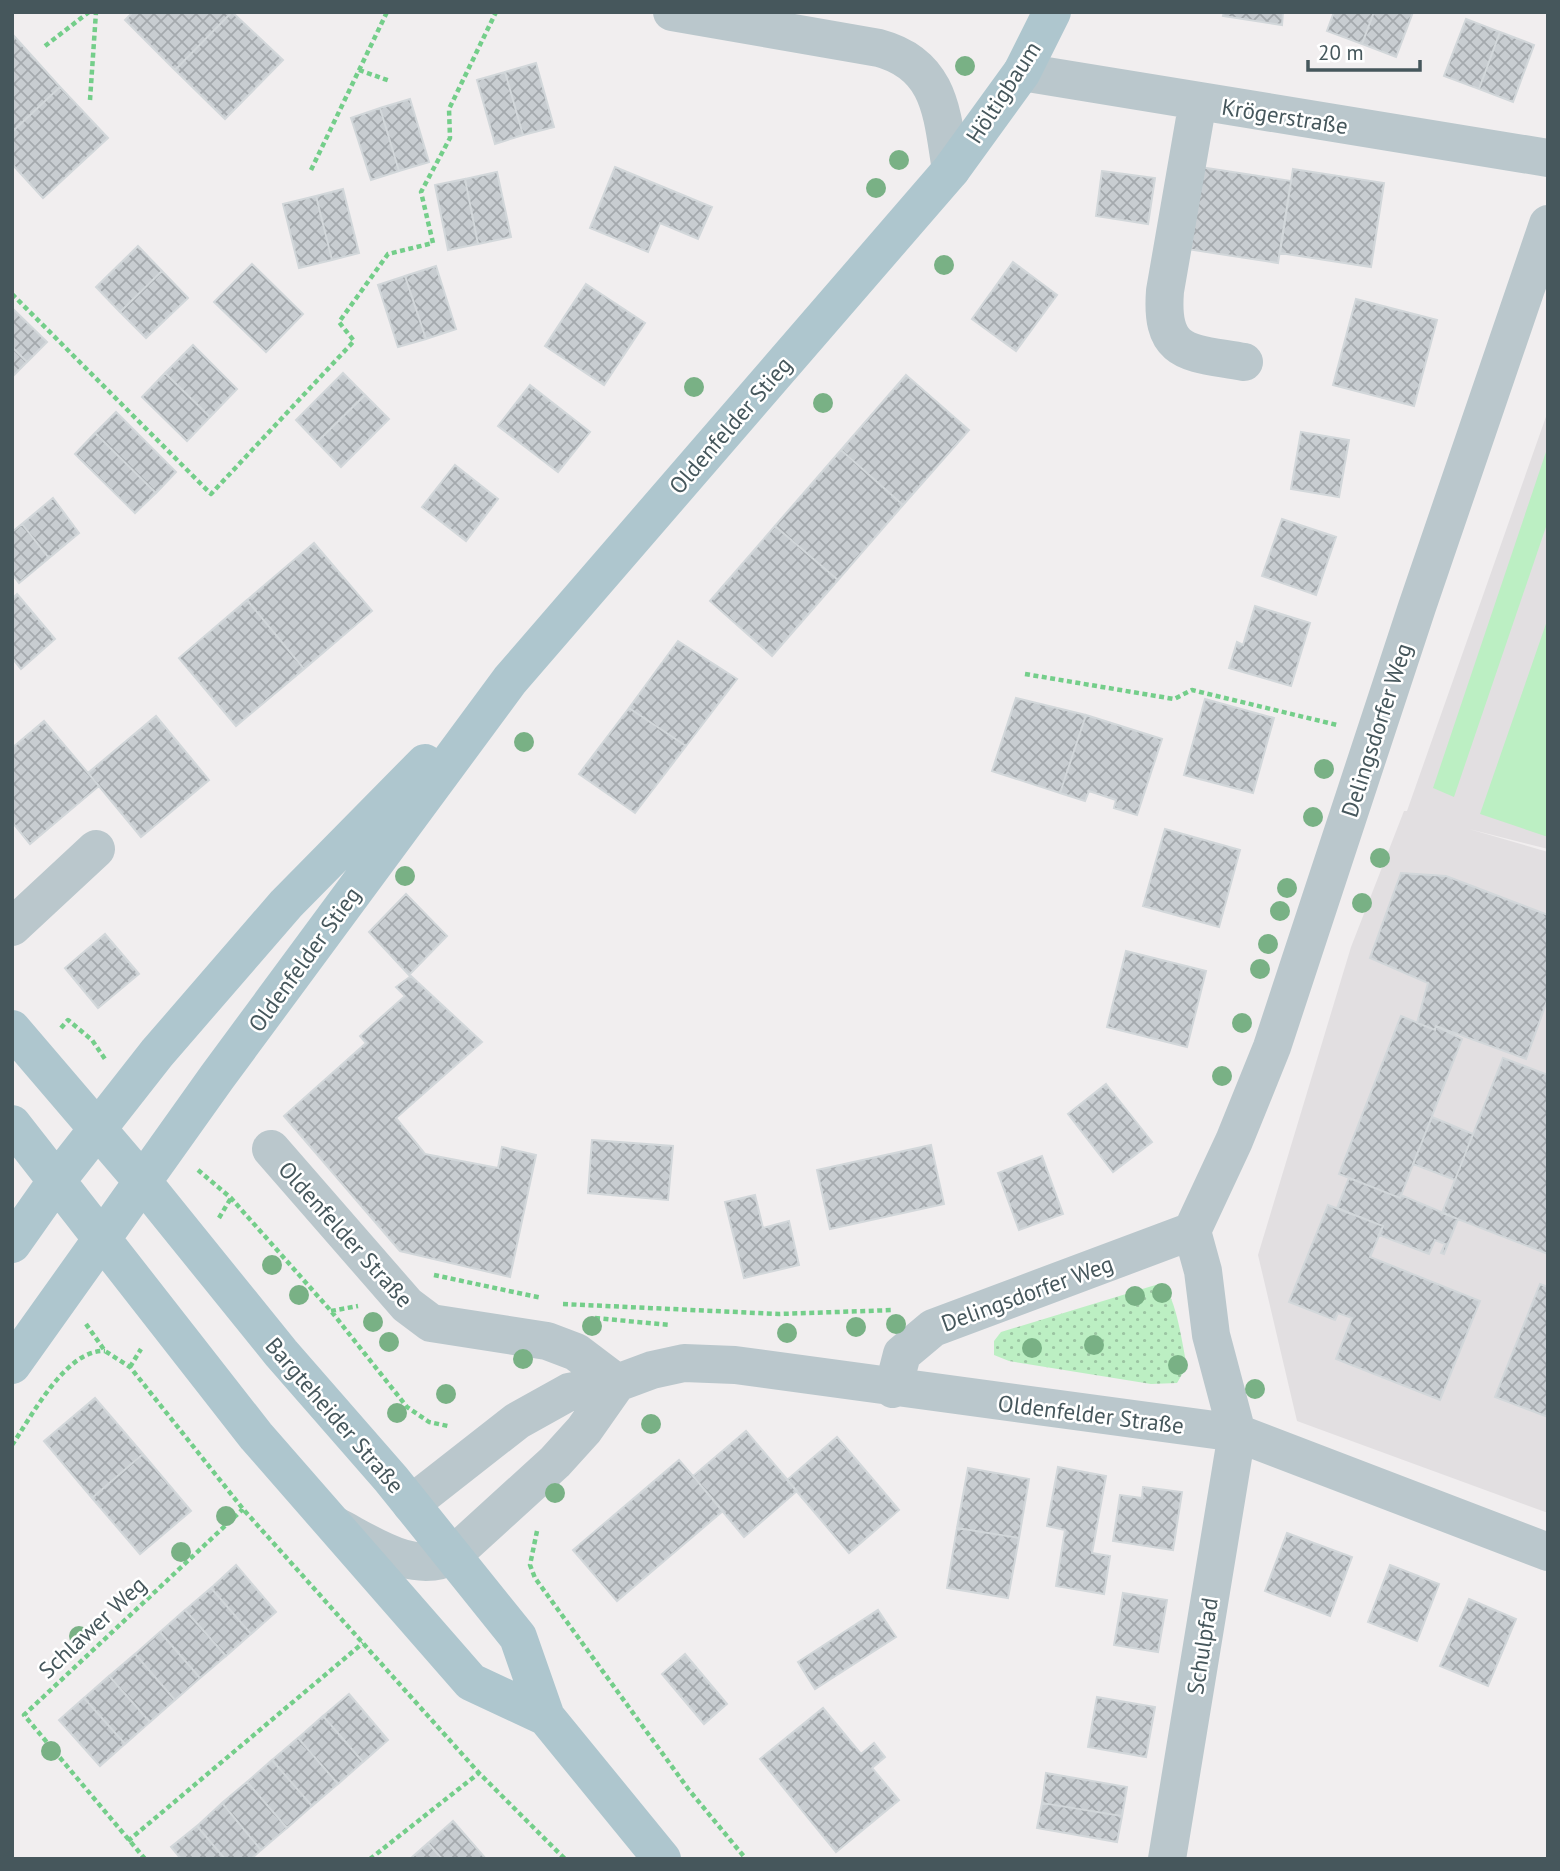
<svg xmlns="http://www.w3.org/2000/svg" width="1560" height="1871" viewBox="0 0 1560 1871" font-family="'PT Sans',sans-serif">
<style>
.education{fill:#e2dfe1}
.grass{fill:#bcefc3}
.park{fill:url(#park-dots)}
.building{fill:url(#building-cross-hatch);stroke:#d2d7da;stroke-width:2}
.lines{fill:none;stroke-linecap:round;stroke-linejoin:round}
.path{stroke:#74ce8a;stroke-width:4.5;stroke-dasharray:5 3.5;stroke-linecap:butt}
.minor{stroke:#bac7cc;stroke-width:38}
.major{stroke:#aec6ce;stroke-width:38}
.tree{fill:#79b185}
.labels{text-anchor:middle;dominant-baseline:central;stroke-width:5;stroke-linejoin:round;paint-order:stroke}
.street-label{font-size:23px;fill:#46575c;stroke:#fff}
</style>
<defs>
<pattern id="park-dots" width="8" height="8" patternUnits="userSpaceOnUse" patternTransform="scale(1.75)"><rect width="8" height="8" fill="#bcefc3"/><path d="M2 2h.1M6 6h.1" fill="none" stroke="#9bc4a2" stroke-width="1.8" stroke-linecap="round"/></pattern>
<pattern id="building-cross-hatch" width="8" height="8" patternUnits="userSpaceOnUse" patternTransform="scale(1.75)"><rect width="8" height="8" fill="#c8cdd1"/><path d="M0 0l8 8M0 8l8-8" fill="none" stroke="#a4a9ad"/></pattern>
</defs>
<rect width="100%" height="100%" fill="#f1eeef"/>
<!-- education -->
<path class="education" d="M1548,411V849L1469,829L1548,852V1513L1297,1421L1258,1255L1351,947L1404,811H1407Z"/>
<!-- grass -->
<path class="grass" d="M1548,446V521L1454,797L1433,788Z
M1548,618V837L1480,814Z"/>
<!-- park -->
<path class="park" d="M1162,1283C1177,1299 1182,1344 1187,1366L1177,1383L1151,1384L1009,1361L994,1355V1341L1001,1332Z"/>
<!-- building -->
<path class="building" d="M133,12H232L175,70L125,20Z
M232,12L283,60L225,119L175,70Z
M1224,12H1283L1282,25L1223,16Z
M1334,12H1374L1362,44L1327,31Z
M1374,12H1413L1396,57L1362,44Z
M1466,19L1500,32L1479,89L1444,76Z
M1500,32L1534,45L1513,102L1479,89Z
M14,36L60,87L12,132V38Z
M536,63L554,127L523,135L505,72Z
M505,72L523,135L495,144L477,80Z
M60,87L108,138L43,198L12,164V132Z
M410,99L429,162L399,171L380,108Z
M380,108L399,171L371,180L351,118Z
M615,167L712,207L698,239L660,223L648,252L590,228Z
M1200,167L1291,181L1278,263L1187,249Z
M1293,169L1384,183L1371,267L1280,253Z
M1102,171L1155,178L1148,224L1096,216Z
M497,172L511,237L478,244L465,179Z
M465,179L478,244L448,250L435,185Z
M343,189L359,253L332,260L316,196Z
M316,196L332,260L299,268L283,204Z
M138,246L162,271L120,312L96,287Z
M1013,262L1057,295L1016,351L972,319Z
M252,264L303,314L266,352L214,302Z
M436,266L456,329L426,339L405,276Z
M162,271L188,298L146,338L120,312Z
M405,276L426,339L398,347L378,285Z
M586,284L645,323L604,385L545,346Z
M1356,299L1437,320L1414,406L1333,385Z
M12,308L47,342L27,362L12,347Z
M193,345L237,389L210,417L165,373Z
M12,347L27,362L12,377Z
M165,373L210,417L187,441L142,397Z
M343,373L365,395L317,442L296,420Z
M906,375L969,430L903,505L841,450Z
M530,385L590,432L558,472L498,426Z
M365,395L389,419L341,467L317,442Z
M116,412L176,472L156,493L95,433Z
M1301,432L1349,440L1339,497L1291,489Z
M95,433L156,493L135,513L75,454Z
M841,450L903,505L838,580L775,526Z
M455,465L498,499L466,541L422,507Z
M53,498L79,533L49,558L22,524Z
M1282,519L1336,537L1316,595L1262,576Z
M22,524L49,558L19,583L12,574V532Z
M775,526L838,580L772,656L710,601Z
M314,543L372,611L304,669L247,600Z
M17,594L55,639L21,669L12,658V599Z
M247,600L304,669L236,726L179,658Z
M1255,606L1310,623L1291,686L1229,668L1237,642L1243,645Z
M678,641L737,679L686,746L629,708Z
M1016,698L1086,715L1060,793L992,771Z
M1205,699L1274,718L1253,793L1184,775Z
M629,708L686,746L635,813L579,774Z
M1086,715L1162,739L1137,815L1114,808L1116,800L1089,791L1085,801L1060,793Z
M156,716L209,780L141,837L88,773Z
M44,721L99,786L30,844L12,822V748Z
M1165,829L1240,850L1219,927L1143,906Z
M1401,873L1446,876L1548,915V998L1526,1059L1436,1026L1435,1030L1417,1023L1428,983L1370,958Z
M406,894L447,936L409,975L369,932Z
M105,934L139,974L98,1008L65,968Z
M1126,951L1206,971L1187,1047L1107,1027Z
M411,976L482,1042L396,1118L425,1154L498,1168L502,1147L536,1155L510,1277L400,1251L284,1116L366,1043L360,1036L405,996L396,987Z
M1401,1016L1435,1030L1436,1026L1462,1039L1400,1198L1339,1174Z
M1503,1058L1548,1075V1254L1442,1213Z
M1106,1084L1152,1142L1113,1172L1068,1114Z
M1432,1117L1473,1134L1455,1180L1413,1164Z
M592,1140L673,1146L668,1200L588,1193Z
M931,1145L944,1204L830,1229L817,1170Z
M1042,1156L1063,1214L1019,1230L998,1173Z
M1349,1178L1400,1198L1401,1195L1458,1219L1444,1254L1441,1253L1445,1244L1435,1240L1429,1254L1379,1235L1383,1226L1337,1208Z
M755,1195L763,1228L789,1221L799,1265L744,1278L725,1202Z
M1328,1205L1383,1226L1370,1257L1480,1301L1440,1400L1336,1359L1352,1318L1338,1313L1335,1320L1289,1302Z
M1540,1284L1548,1287V1417L1495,1397Z
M95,1398L143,1454L92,1498L44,1441Z
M746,1431L797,1491L744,1537L693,1476Z
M837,1437L899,1510L849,1553L787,1480Z
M143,1454L191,1511L140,1554L92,1498Z
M679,1460L723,1511L617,1601L573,1550Z
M1058,1467L1106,1476L1092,1553L1110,1556L1104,1594L1056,1586L1065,1530L1047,1526Z
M968,1468L1029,1479L1019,1538L957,1528Z
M1143,1487L1182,1492L1173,1550L1113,1541L1120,1495L1142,1498Z
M957,1528L1019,1538L1008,1598L947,1588Z
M1287,1533L1352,1557L1330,1616L1265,1591Z
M236,1565L276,1612L251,1634L211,1588Z
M1390,1565L1439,1584L1417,1641L1368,1622Z
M211,1588L251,1634L226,1656L185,1610Z
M1123,1593L1167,1600L1158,1652L1114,1645Z
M1469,1599L1516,1619L1488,1686L1440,1666Z
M185,1610L226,1656L200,1678L160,1632Z
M878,1610L896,1637L815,1689L798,1662Z
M160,1632L200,1678L175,1700L135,1654Z
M135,1654L175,1700L150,1722L109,1676Z
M685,1654L727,1704L704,1724L662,1674Z
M109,1676L150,1722L125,1744L84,1698Z
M349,1694L388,1740L363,1762L323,1716Z
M1097,1697L1155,1707L1146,1757L1088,1747Z
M84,1698L125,1744L100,1766L59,1720Z
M823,1708L861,1754L874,1743L885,1757L872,1768L899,1800L836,1852L760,1759Z
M323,1716L363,1762L338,1784L298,1738Z
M298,1738L338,1784L312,1806L272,1760Z
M272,1760L312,1806L287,1828L247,1782Z
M1046,1773L1127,1787L1122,1816L1042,1803Z
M247,1782L287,1828L261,1850L222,1803Z
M222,1803L261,1850L251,1859H225L197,1826Z
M1042,1803L1122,1816L1117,1842L1037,1828Z
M453,1821L486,1859H442L428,1843Z
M197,1826L225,1859H181L171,1847Z
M428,1843L442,1859H410Z"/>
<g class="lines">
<!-- path -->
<path class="path" d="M45,46L89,12
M359,70L390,81
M90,100L96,12
M311,170L387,12
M12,294L211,494L354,341L339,322L388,254L433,243L421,192L450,138L449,109L496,12
M1025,674L1174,699L1192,690L1337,725
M61,1028L68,1020L92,1040L105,1059
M198,1170L231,1198L331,1311L407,1407L429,1422L448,1426
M219,1218L231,1198
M434,1275L542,1298
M563,1304L779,1314L894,1310
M331,1311L358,1306
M595,1318L670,1325
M86,1324L105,1351L130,1367L243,1509L479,1773L565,1859
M130,1367L141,1349
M12,1445C32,1416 66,1349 105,1351
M537,1531L530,1565L535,1578L689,1790L746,1859
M128,1841L363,1643
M145,1859L24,1715L243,1509
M370,1859L479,1773"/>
<!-- minor -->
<path class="minor" d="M672,12L879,48C942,65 942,116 951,170
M1022,72L1548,158
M1198,101L1165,291C1160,357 1190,352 1244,362
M12,927L96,849
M271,1149L407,1305L431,1323L547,1341L576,1352L617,1383
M893,1389L902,1354L933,1328L1192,1231L1234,1141L1272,1047L1417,607L1548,224
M411,1504L517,1421L569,1392L617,1383L652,1370L684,1363L735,1365L1237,1433L1548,1552
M336,1526C371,1544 415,1576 453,1555L555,1462L584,1430L617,1383
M1167,1859L1237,1433L1211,1335L1203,1271L1192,1231"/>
<!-- major -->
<path class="major" d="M12,1029L142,1181L281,1353L391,1479L518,1637L546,1717L662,1859
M12,1124L256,1436L471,1682L546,1717
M12,1244L55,1183L157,1053L286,904L425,763
M12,1365L217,1077L510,680L951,170L1022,72L1052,12"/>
</g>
<!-- trees -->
<g class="tree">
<circle cx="965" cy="66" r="10"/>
<circle cx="899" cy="160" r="10"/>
<circle cx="876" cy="188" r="10"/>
<circle cx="944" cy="265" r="10"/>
<circle cx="694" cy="387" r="10"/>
<circle cx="823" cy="403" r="10"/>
<circle cx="524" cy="742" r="10"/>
<circle cx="1324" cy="769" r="10"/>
<circle cx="1313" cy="817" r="10"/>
<circle cx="1380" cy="858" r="10"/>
<circle cx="405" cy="876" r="10"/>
<circle cx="1287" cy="888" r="10"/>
<circle cx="1362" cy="903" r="10"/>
<circle cx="1280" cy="911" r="10"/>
<circle cx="1268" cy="944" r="10"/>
<circle cx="1260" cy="969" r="10"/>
<circle cx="1242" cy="1023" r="10"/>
<circle cx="1222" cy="1076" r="10"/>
<circle cx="272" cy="1265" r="10"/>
<circle cx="1162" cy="1293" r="10"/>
<circle cx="299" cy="1295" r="10"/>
<circle cx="1135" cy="1296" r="10"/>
<circle cx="373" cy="1322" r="10"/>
<circle cx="896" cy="1324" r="10"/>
<circle cx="592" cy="1326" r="10"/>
<circle cx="856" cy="1327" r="10"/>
<circle cx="787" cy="1333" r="10"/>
<circle cx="389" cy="1342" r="10"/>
<circle cx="1094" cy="1345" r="10"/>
<circle cx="1032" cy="1348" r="10"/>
<circle cx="523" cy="1359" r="10"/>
<circle cx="1178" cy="1365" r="10"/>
<circle cx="1255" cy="1389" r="10"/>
<circle cx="446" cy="1394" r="10"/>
<circle cx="397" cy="1413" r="10"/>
<circle cx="651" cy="1424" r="10"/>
<circle cx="555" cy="1493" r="10"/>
<circle cx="226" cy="1516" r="10"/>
<circle cx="181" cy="1552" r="10"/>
<circle cx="79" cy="1636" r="10"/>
<circle cx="51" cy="1751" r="10"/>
</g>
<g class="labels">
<!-- street labels -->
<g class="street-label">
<text transform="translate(1003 92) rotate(-57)">Höltigbaum</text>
<text transform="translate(1285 116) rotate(9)">Krögerstraße</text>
<text transform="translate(730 425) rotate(-49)">Oldenfelder Stieg</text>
<text transform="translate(1376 730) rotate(-72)">Delingsdorfer Weg</text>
<text transform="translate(304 959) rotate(-54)">Oldenfelder Stieg</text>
<text transform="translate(346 1234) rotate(48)">Oldenfelder Straße</text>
<text transform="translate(1027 1293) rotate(-20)">Delingsdorfer Weg</text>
<text transform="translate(1091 1414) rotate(7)">Oldenfelder Straße</text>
<text transform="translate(335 1415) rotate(49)">Bargteheider Straße</text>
<text transform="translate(92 1627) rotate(-43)">Schlawer Weg</text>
<text transform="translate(1202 1646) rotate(-81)">Schulpfad</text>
</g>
</g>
<!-- border -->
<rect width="1560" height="1871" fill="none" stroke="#46575c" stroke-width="28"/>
<!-- scale -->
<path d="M1308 60v10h112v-10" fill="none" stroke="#46575c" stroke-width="3.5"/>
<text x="1318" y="60" font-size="21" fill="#46575c" stroke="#ffffff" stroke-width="5" paint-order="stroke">20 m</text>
</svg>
